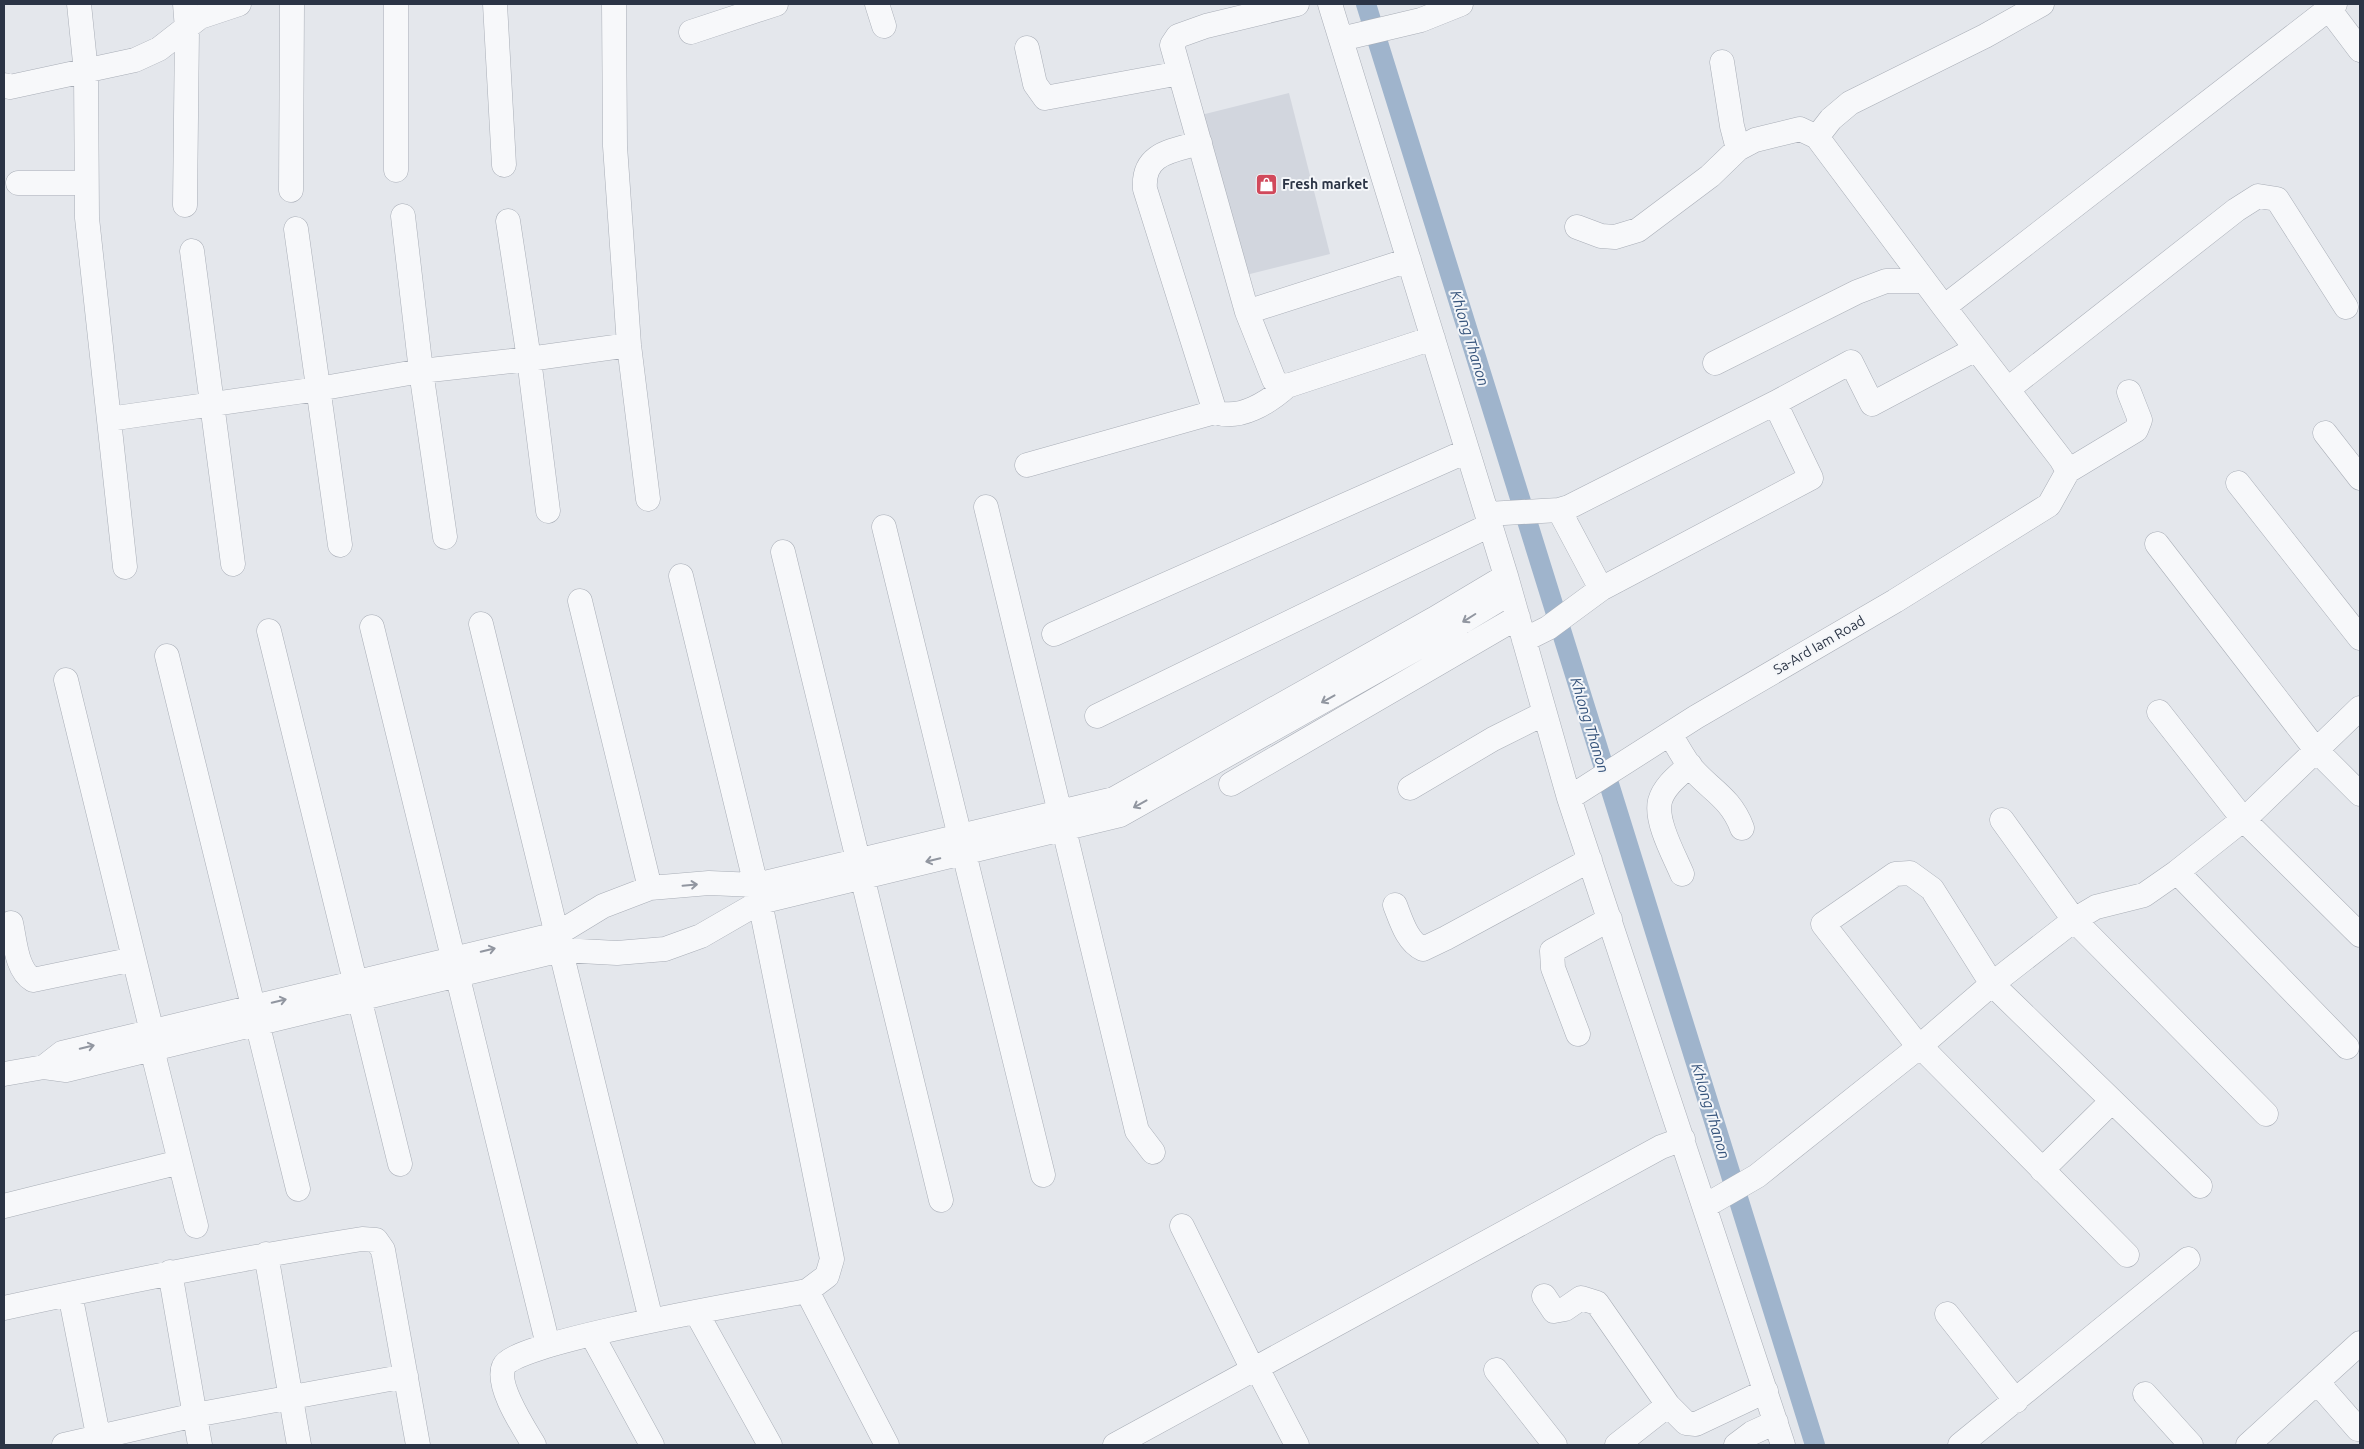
<svg xmlns="http://www.w3.org/2000/svg" width="2364" height="1449" viewBox="0 0 2364 1449" font-family="Ubuntu,sans-serif">
<style>
.built{fill:#d2d6de}
.lines{fill:none;stroke-linecap:round;stroke-linejoin:round}
.canal{stroke:#9fb4cc;stroke-width:20}
.minor-casing{stroke:#a9aeb7;stroke-width:25}
.minor{stroke:#f7f8fa;stroke-width:24}
.oneway{stroke:#9196a0}
.labels{text-anchor:middle;dominant-baseline:central;stroke-width:4;stroke-linejoin:round;paint-order:stroke}
.poi-label{font-size:14px;font-weight:bold;fill:#2b3445;stroke:#f4f6f9;text-anchor:start}
.street-label{font-size:14px;fill:#2b3445;stroke:#f4f6f9}
.water-label{font-size:15px;font-style:italic;fill:#34527a;stroke:#f4f6f9}
</style>
<rect width="100%" height="100%" fill="#e4e7ec"/>
<!-- built -->
<path class="built" d="M1289,93L1330,254L1242,276L1201,115Z"/>
<g class="lines">
<!-- canal -->
<path class="canal" d="M1366,4L1815,1445"/>
<defs>
<path id="minor" d="M79,4L86,72L87,218L125,567
M185,4L187,29L185,205
M495,4L504,165
M614,4L615,146L629,345L648,499
M877,4L884,26
M1297,4L1206,26L1178,36L1172,45L1247,312L1274,380L1280,385L1287,386L1433,338
M1330,4L1506,576L1569,798L1783,1445
M2329,9L2360,50
M691,32L776,4
M1341,39L1421,20L1461,4
M1027,48L1035,84L1045,98L1180,73
M1722,62L1732,126L1738,149
M4,85L10,87L135,60L159,49L200,17L239,4
M1817,137L1831,119L1850,103L1985,36L2042,4
M1200,143C1172,151 1142,153 1145,189L1215,412C1240,421 1269,402 1287,386
M396,170V4
M18,183H86
M291,190L292,4
M403,216L421,371L445,537
M508,221L529,359L548,511
M296,229L340,545
M192,251L233,564
M1944,307L2335,4
M1247,312L1409,260
M1715,363L1857,292L1886,281H1924
M2008,389L2236,210L2258,196L2277,199L2346,307
M109,419L318,389L421,371L529,359L629,345
M2325,433L2360,478
M1027,465L1215,412
M2068,471L2136,430L2140,420L2129,392
M2238,483L2360,638
M986,507L1137,1131L1153,1152
M1559,510L1601,589
M1487,514L1559,510L1569,507L1775,403L1851,362L1872,404L1976,349
M884,527L1043,1175
M2157,544L2316,750L2360,794
M783,552L941,1200
M580,601L650,888
M481,624L651,1320
M372,627L548,1345
M269,631L400,1164
M1054,634L1467,451
M1524,640L1548,628L1601,589L1811,478L1775,403
M167,656L298,1189
M66,680L152,1032V1049L196,1226
M2159,712L2243,819L2360,935
M1097,716L1490,525
M1670,734C1676,744 1682,755 1689,765C1708,789 1730,796 1742,828
M1231,784L1518,617
M1410,788L1493,739L1545,713
M1569,798L1696,717L1895,601L2049,505L2068,471L2061,459L1944,307L1817,137L1800,129L1755,140L1738,149L1710,176L1638,230L1615,237L1601,236L1577,227
M2002,820L2074,920L2266,1114
M2177,872L2347,1047
M1910,873L1932,889L1992,984L1919,1047L1823,924L1895,874Z
M1682,874C1674,855 1655,821 1660,801C1664,786 1679,775 1690,765
M1395,905C1401,920 1407,942 1423,949L1446,938L1590,860
M11,923C15,940 16,970 33,980L134,959
M1578,1034L1553,968L1552,951L1610,919
M44,1067L62,1053L557,934L603,906L650,888L709,883L756,885L1114,799L1434,619L1506,576
M4,1074L44,1067L66,1070L561,950L617,953L665,949L701,936L760,902L1120,815L1442,634L1510,593
M2042,1170L2112,1101
M2200,1186L1992,984L2074,920L2096,907L2144,895L2177,872L2250,814L2360,708
M4,1206L180,1162
M1705,1206L1757,1176L1919,1047L1929,1055L2127,1255
M1182,1226L1253,1370
M266,1254L299,1445
M170,1272L200,1445
M807,1291L887,1445
M70,1294L100,1445
M1544,1296L1554,1311L1565,1309L1581,1298L1597,1303L1668,1405L1686,1423L1696,1424L1766,1391
M4,1308C123,1282 241,1258 362,1239L376,1240L383,1250L418,1445
M696,1312L770,1445
M1947,1314L2016,1401
M592,1335L652,1445
M1257,1368L1297,1445
M1496,1370L1555,1445
M2317,1382L2358,1429
M2145,1394L2191,1445
M64,1445L195,1415L406,1376
M534,1445C524,1428 495,1385 504,1366C515,1341 768,1299 807,1291L827,1276L832,1259L760,902L681,576
M1115,1445L1661,1147L1683,1139
M1617,1445L1668,1405
M1736,1445L1752,1433L1776,1422
M1960,1445L2188,1259
M2248,1445L2360,1343"/>
</defs>
<!-- minor casing -->
<use href="#minor" class="minor-casing"/>
<!-- minor -->
<use href="#minor" class="minor"/>
</g>
<!-- one-way arrows -->
<defs><path id="oneway-shaft" d="M-6 0H5M1.5-3L5.5 0L1.5 3" fill="none" stroke-width="1.6" stroke-linecap="round" stroke-linejoin="round" transform="scale(1.25)"/></defs>
<g class="oneway">
<use href="#oneway-shaft" transform="translate(1469 618) rotate(148)"/>
<use href="#oneway-shaft" transform="translate(1328 699) rotate(151)"/>
<use href="#oneway-shaft" transform="translate(1140 804) rotate(151)"/>
<use href="#oneway-shaft" transform="translate(933 860) rotate(166)"/>
<use href="#oneway-shaft" transform="translate(690 885) rotate(-5)"/>
<use href="#oneway-shaft" transform="translate(488 950) rotate(-14)"/>
<use href="#oneway-shaft" transform="translate(279 1001) rotate(-14)"/>
<use href="#oneway-shaft" transform="translate(87 1047) rotate(-14)"/>
</g>
<!-- icons -->
<defs>
<symbol id="shop-square" viewBox="-11 -11 22 22"><rect x="-9" y="-9" width="18" height="18" rx="4" fill="#d1495b" stroke="#f4f6f9"/><path d="M-5-2.5h2.3a2.7 3.5 0 0 1 5.4 0H5L5.5 6h-11ZM-1.5-2.5h3a1.5 2.3 0 0 0-3 0Z" fill="#fff"/></symbol>
</defs>
<g fill-rule="evenodd">
<use href="#shop-square" x="1254" y="172" width="25" height="25"/>
</g>
<g class="labels">
<!-- poi labels -->
<g class="poi-label">
<text x="1282" y="184">Fresh market</text>
</g>
<!-- street labels -->
<g class="street-label">
<text transform="translate(1819 645) rotate(-30)">Sa-Ard Iam Road</text>
</g>
<!-- water labels -->
<g class="water-label">
<text transform="translate(1470 338) rotate(73)">Khlong Thanon</text>
<text transform="translate(1590 725) rotate(73)">Khlong Thanon</text>
<text transform="translate(1711 1111) rotate(73)">Khlong Thanon</text>
</g>
</g>
<!-- border -->
<rect width="2364" height="1449" fill="none" stroke="#2b3445" stroke-width="10"/>
</svg>
